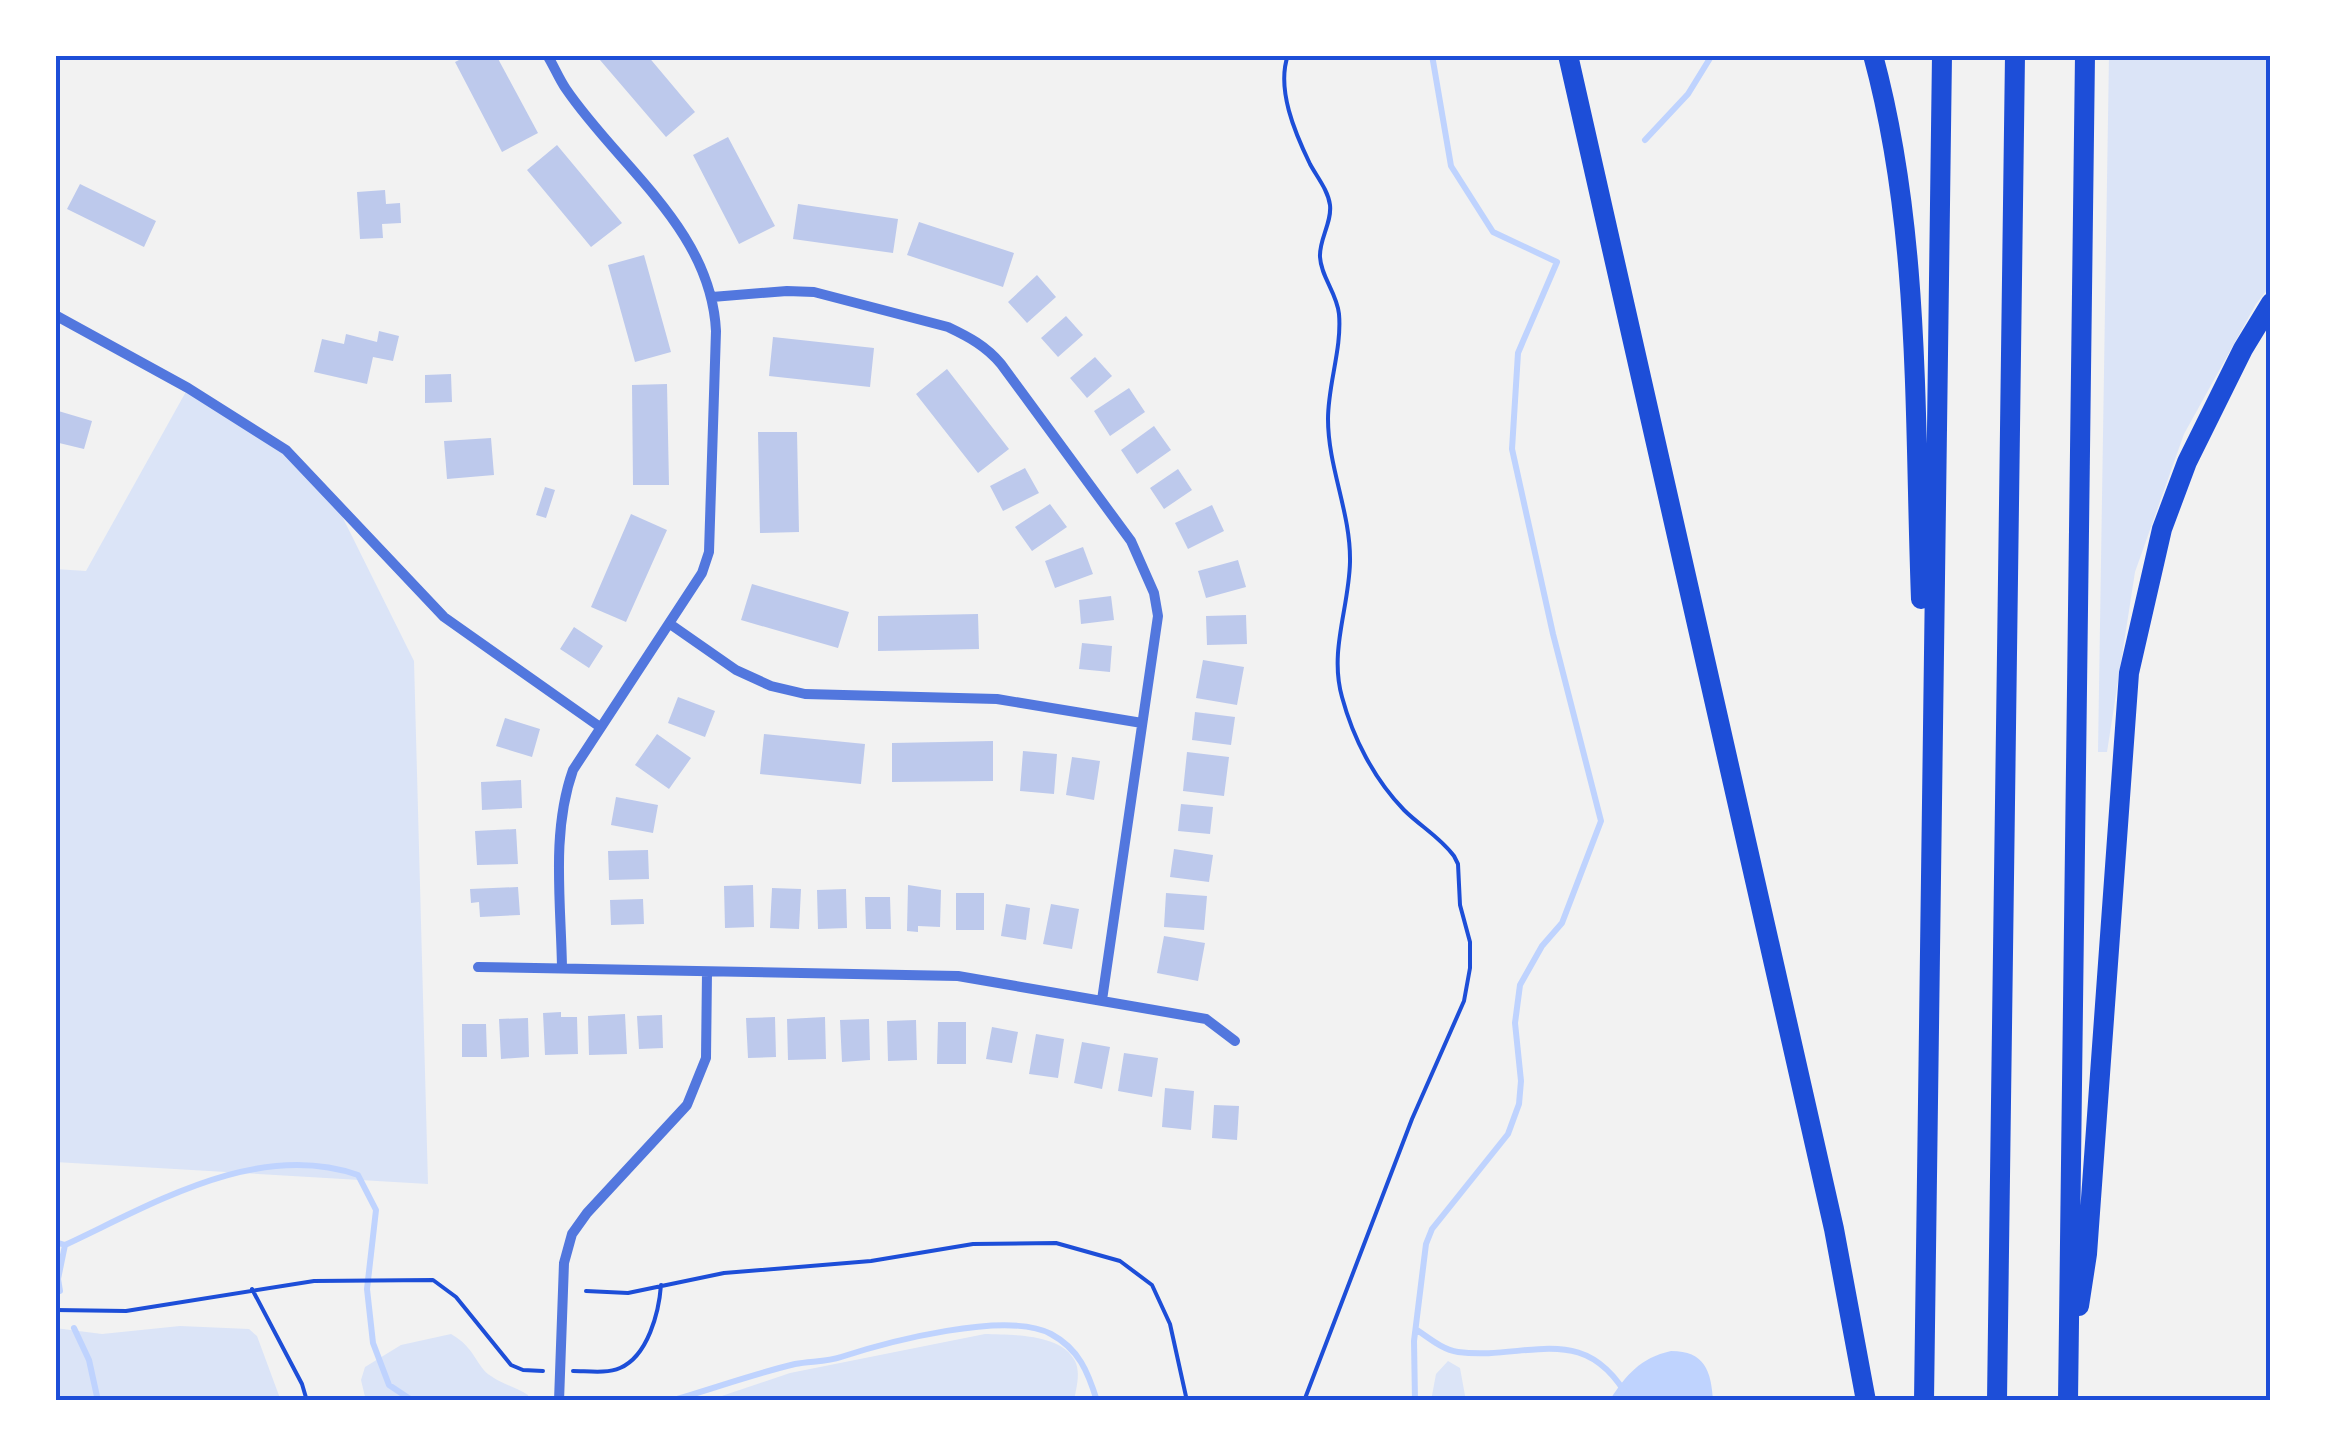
<svg xmlns="http://www.w3.org/2000/svg" width="2326" height="1456" viewBox="0 0 2326 1456" font-family="Overpass,sans-serif">
<style>
.green{fill:#dbe4f7}
.water{fill:#bfd3fe}
.lines{fill:none;stroke-linecap:round;stroke-linejoin:round}
.stream{stroke:#bfd3fe;stroke-width:6}
.building{fill:#bdc9ec}
.path{stroke:#1d4ed8;stroke-width:4}
.minor{stroke:#5277de;stroke-width:10}
.motorway{stroke:#1d4ed8;stroke-width:20}
.neatline{fill:none;stroke:#1d4ed8;stroke-width:4}
</style>
<rect width="100%" height="100%" fill="#f2f2f2"/>
<!-- green -->
<path class="green" d="M2109,55H2271V285L2256,304L2184,434L2135,572L2107,752H2098Z
M188,388L271,438L336,504L414,661L428,1184L55,1162V569L86,571Z
M180,1326L249,1329L257,1336L281,1401H55V1328L102,1334Z
M451,1334C476,1348 476,1367 491,1376C502,1384 516,1387 528,1395L529,1401H366L361,1380L365,1367L401,1345Z
M985,1334C1011,1335 1061,1333 1075,1361C1081,1373 1076,1389 1074,1401H707L790,1373Z
M1448,1361L1460,1368L1466,1401H1431L1436,1374Z"/>
<!-- water -->
<path class="water" d="M1671,1351C1705,1351 1711,1371 1713,1401H1609C1626,1375 1640,1358 1671,1351Z"/>
<g class="lines">
<!-- stream -->
<path class="stream" d="M1645,140L1688,94L1712,55
M55,1242L65,1245C153,1204 258,1140 358,1175L376,1210L367,1289L373,1343L389,1385L413,1401
M60,1291L58,1279L65,1245
M74,1328L89,1360L98,1401
M1417,1330C1429,1338 1443,1350 1458,1352C1528,1361 1585,1318 1630,1401
M670,1401C712,1389 753,1374 795,1364C810,1361 827,1362 841,1357C887,1342 1007,1310 1051,1334C1079,1349 1088,1372 1097,1401
M1415,1401L1414,1341L1426,1244L1432,1229L1508,1134L1519,1104L1521,1081L1515,1023L1520,985L1542,946L1562,923L1601,821L1553,634L1512,449L1518,353L1557,262L1493,232L1451,166L1432,55"/>
</g>
<!-- building -->
<path class="building" d="M469,55H496L538,133L502,152L455,62Z
M606,55H647L695,112L666,137L600,60Z
M728,137L775,226L739,244L693,155Z
M557,145L622,223L591,247L527,170Z
M80,184L156,221L144,247L67,209Z
M385,190L386,204L400,203L401,223L382,224L383,238L360,239L357,192Z
M798,204L898,219L893,253L793,239Z
M919,222L1014,253L1003,287L907,255Z
M644,255L671,352L635,362L608,265Z
M1037,275L1056,297L1027,323L1008,302Z
M1066,316L1083,335L1058,357L1041,338Z
M379,331L399,336L393,361L373,357L367,384L314,372L322,339L344,344L346,334L377,342Z
M773,337L874,348L870,387L769,376Z
M1095,357L1112,376L1087,398L1070,378Z
M947,369L1009,449L978,473L916,394Z
M451,374L452,402L425,403V375Z
M667,384L669,485H633L632,385Z
M1129,388L1145,412L1110,436L1094,411Z
M55,410L92,421L84,449L55,442Z
M1154,426L1171,450L1137,474L1121,450Z
M758,432H797L799,532L760,533Z
M491,438L494,475L447,479L444,441Z
M1025,468L1039,493L1003,511L990,486Z
M1178,469L1192,490L1164,509L1150,488Z
M545,487L555,490L546,518L536,515Z
M1050,504L1067,527L1032,551L1015,527Z
M1212,505L1224,531L1188,549L1175,523Z
M631,514L667,530L626,622L591,607Z
M1083,547L1093,574L1055,588L1045,561Z
M1238,560L1246,587L1206,598L1198,571Z
M752,584L849,612L838,648L741,620Z
M1111,596L1114,620L1081,624L1079,600Z
M978,614L979,649L878,651V616Z
M1246,615L1247,644L1207,645L1206,616Z
M574,627L603,646L589,668L560,649Z
M1082,643L1112,646L1110,672L1079,669Z
M1203,660L1244,667L1237,705L1196,698Z
M678,697L715,711L705,737L668,723Z
M1195,712L1235,717L1231,745L1192,740Z
M505,718L540,729L532,757L496,746Z
M657,734L691,758L669,789L635,765Z
M764,734L865,744L861,784L760,774Z
M993,741V781L892,782V743Z
M1023,751L1057,754L1054,794L1020,791Z
M1187,752L1229,757L1224,796L1183,791Z
M1072,757L1100,761L1094,800L1066,795Z
M521,780L522,808L482,810L481,782Z
M616,797L658,805L653,833L611,825Z
M1181,804L1213,807L1210,834L1178,831Z
M516,829L518,864L477,865L475,831Z
M1174,849L1213,855L1209,882L1170,877Z
M648,850L649,879L609,880L608,851Z
M753,885L754,927L725,928L724,886Z
M908,885L941,890L940,927L918,926V932L907,931Z
M518,887L520,915L480,917L479,902L471,903L470,889Z
M772,888L801,889L799,929L770,928Z
M846,889L847,928L818,929L817,890Z
M956,893H984V930H956Z
M1166,893L1207,896L1204,930L1164,927Z
M865,897H890L891,929H866Z
M643,899L644,924L611,925L610,900Z
M1006,904L1030,908L1026,940L1001,936Z
M1051,904L1079,909L1072,949L1043,944Z
M1164,936L1205,943L1198,981L1157,973Z
M561,1012V1017H577L578,1054L545,1055L543,1013Z
M625,1014L627,1054L589,1055L588,1016Z
M662,1015L663,1048L639,1049L637,1016Z
M775,1017L776,1057L748,1058L746,1018Z
M825,1017L826,1059L788,1060L787,1019Z
M528,1018L529,1057L501,1059L499,1019Z
M869,1019L870,1060L842,1062L840,1020Z
M916,1020L917,1060L888,1061L887,1021Z
M938,1022H966V1064H937Z
M462,1024H486L487,1057H462Z
M992,1027L1018,1032L1012,1063L986,1059Z
M1036,1034L1064,1039L1058,1078L1029,1074Z
M1082,1042L1110,1047L1102,1089L1074,1083Z
M1124,1053L1158,1058L1152,1097L1118,1091Z
M1165,1088L1194,1091L1191,1130L1162,1127Z
M1214,1105L1239,1106L1237,1140L1212,1138Z"/>
<g class="lines">
<!-- path -->
<path class="path" d="M1288,55C1276,89 1295,133 1310,164C1317,177 1328,190 1330,205C1332,223 1319,239 1320,257C1321,277 1337,293 1339,314C1342,349 1328,384 1328,419C1328,468 1351,513 1350,562C1349,608 1329,651 1342,697C1353,738 1374,779 1404,810C1420,826 1440,837 1454,856L1458,864L1460,905L1470,942V968L1464,1001L1412,1119L1304,1401
M252,1289L302,1384L307,1401
M586,1291L628,1293L724,1273L871,1261L973,1244L1056,1243L1120,1261L1152,1285L1170,1324L1187,1401
M55,1310L126,1311L314,1281L433,1280L456,1297L511,1365L523,1370L543,1371
M573,1371C587,1371 607,1374 620,1368C648,1356 659,1312 661,1285"/>
<!-- minor -->
<path class="minor" d="M547,55C554,66 559,79 566,89C619,167 711,229 716,331L709,552L702,573L573,770C551,832 561,902 562,968
M712,297L787,291L814,292L948,327C969,337 986,346 1001,364L1131,541L1154,593L1158,616L1102,1000
M55,315L188,388L286,450L444,617L600,727
M670,624L736,670L771,686L805,694L997,699L1142,723
M478,967L958,976L1206,1019L1235,1041
M559,1401L564,1263L572,1234L587,1213L687,1105L706,1058L707,972"/>
<!-- motorway -->
<path class="motorway" d="M1568,55L1834,1229L1866,1401
M1873,55C1921,232 1914,417 1921,599
M2079,1306L2087,1254L2129,673L2162,529L2187,462L2243,349L2271,303
M1924,1401L1942,55
M1997,1401L2015,55
M2068,1401L2085,55"/>
</g>
<!-- border -->
<rect width="2326" height="1456" fill="none" stroke="#ffffff" stroke-width="115"/>
<rect x="58" y="58" width="2210" height="1340" class="neatline"/>
</svg>
